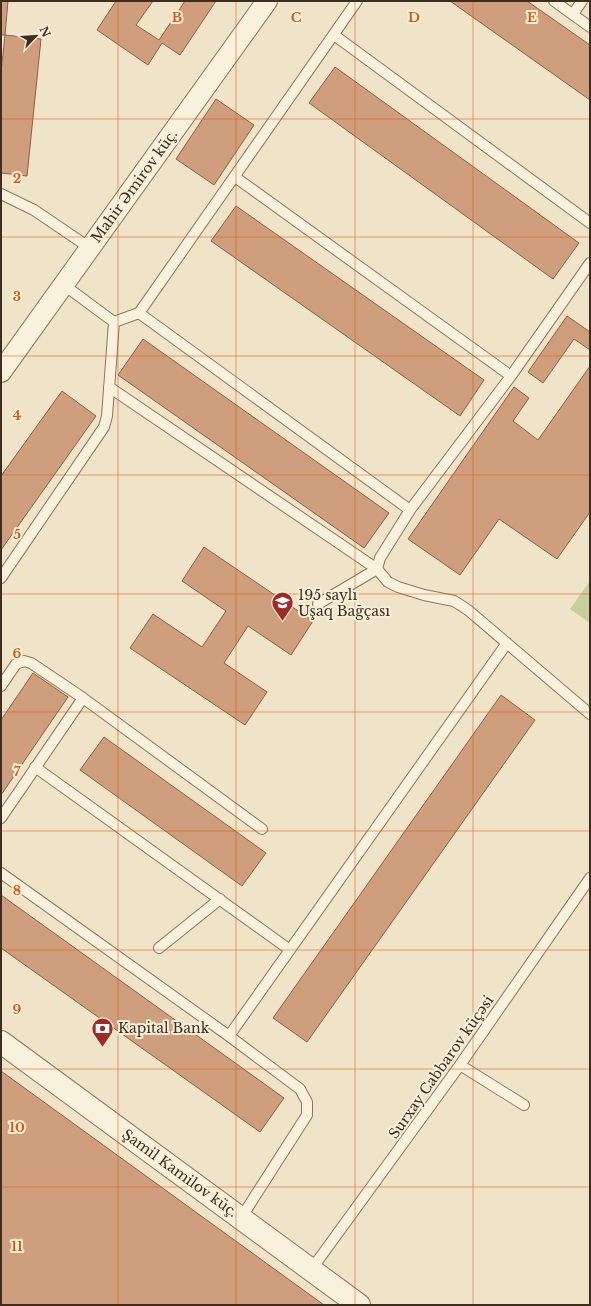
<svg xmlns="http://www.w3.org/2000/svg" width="591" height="1306" viewBox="0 0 591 1306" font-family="'Libre Baskerville',serif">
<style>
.green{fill:#c9cf9b}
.building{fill:#cf9f7d;stroke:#8d5f41}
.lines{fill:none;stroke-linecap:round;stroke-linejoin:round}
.service-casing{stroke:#8d765c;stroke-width:12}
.minor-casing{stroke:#8d765c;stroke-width:22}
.tertiary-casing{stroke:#8d765c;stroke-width:24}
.service{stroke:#faf1dc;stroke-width:10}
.minor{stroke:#faf1dc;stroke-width:20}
.tertiary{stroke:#faf1dc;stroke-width:22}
.grid{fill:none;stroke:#df570d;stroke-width:1;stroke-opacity:0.55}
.labels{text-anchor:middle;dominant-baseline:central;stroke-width:4;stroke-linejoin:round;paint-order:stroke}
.street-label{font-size:14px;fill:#3d2e20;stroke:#f7eed8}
.poi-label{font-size:14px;fill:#3d2e20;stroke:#f7eed8;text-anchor:start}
.grid-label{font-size:13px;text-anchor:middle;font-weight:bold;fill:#df570d;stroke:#f7eed8;stroke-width:4;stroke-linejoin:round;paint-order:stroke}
</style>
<rect width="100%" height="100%" fill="#f0e4c8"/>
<!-- green -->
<path class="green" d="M590,581V623L570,609Z"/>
<!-- building -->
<path class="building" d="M1,1H8L5,35H1Z
M116,1H153L136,25L159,40L185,1H216L180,55L162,43L148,65L97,30Z
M450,1H527L590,45V100Z
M5,35L41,39L27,176L1,173V72Z
M335,67L579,243L553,279L309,103Z
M216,99L254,125L214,185L176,159Z
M236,206L484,380L460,416L211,241Z
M567,316L590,332V350L574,339L543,383L528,372Z
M143,339L389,513L364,548L118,375Z
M590,366V512L557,559L499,519L460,575L408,539L514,387L529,398L513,421L538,440Z
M62,391L96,416L1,550V476Z
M204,547L313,621L291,655L248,626L224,663L267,692L245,725L130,648L153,614L202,647L226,611L182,581Z
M33,673L68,697L1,795V720Z
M501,695L535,720L307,1042L273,1018Z
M104,737L266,853L242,886L80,770Z
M1,895L284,1098L260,1132L1,948Z
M1,1071L324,1305H1Z"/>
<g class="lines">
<defs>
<path id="service" d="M554,1L590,27
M573,14L582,1
M334,35L590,223
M235,177L511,376
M1,194L34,210L90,248
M64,285L114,322
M139,313L410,510
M109,387L377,569L388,582L398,587L424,595L454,601L468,610L590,714
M1,578L104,427L107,416L114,322L139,313L357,1
M318,604L377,569L380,558L410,510L511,376L590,263
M1,686L16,664L24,661L31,663L83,698L262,829
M35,767L290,950
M1,818L83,698
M1,873L229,1036L300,1089L307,1102V1115L241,1218
M159,948L220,899
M229,1036L507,643
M460,1065L524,1105
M311,1270L460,1065L590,878"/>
<path id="minor" d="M1,372L267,1"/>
<path id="tertiary" d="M1,1042L359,1305"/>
</defs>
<!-- service casing -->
<use href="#service" class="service-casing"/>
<!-- minor casing -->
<use href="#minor" class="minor-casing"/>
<!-- tertiary casing -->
<use href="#tertiary" class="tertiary-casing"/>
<!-- service -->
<use href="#service" class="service"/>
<!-- minor -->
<use href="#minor" class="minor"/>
<!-- tertiary -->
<use href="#tertiary" class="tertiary"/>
</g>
<!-- grid -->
<path class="grid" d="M118,1V1305M236,1V1305M355,1V1305M473,1V1305M1,119H590M1,237H590M1,356H590M1,475H590M1,594H590M1,712H590M1,831H590M1,950H590M1,1069H590M1,1187H590"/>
<!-- icons -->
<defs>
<symbol id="school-pin" viewBox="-11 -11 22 30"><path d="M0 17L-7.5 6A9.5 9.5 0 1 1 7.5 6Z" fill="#9e2a2b" stroke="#f7eed8"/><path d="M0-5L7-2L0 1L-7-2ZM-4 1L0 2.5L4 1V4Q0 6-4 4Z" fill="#fff"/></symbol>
<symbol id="bank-pin" viewBox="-11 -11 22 30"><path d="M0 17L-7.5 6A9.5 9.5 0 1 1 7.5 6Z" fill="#9e2a2b" stroke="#f7eed8"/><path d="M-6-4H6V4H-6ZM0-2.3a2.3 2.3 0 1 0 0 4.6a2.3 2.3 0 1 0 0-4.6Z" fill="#fff"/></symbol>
</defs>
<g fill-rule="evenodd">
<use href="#school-pin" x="270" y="590" width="25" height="34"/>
<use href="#bank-pin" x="90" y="1016" width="25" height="34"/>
</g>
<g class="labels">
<!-- street labels -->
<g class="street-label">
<text transform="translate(134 186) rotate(-54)">Mahir Əmirov küç.</text>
<text transform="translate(441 1067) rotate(-55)">Surxay Cabbarov küçəsi</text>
<text transform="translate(180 1173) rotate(36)">Şamil Kamilov küç.</text>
</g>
<!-- poi labels -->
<g class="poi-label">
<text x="298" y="595">195 saylı<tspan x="298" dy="16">Uşaq Bağçası</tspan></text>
<text x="118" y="1028">Kapital Bank</text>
</g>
</g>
<g class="grid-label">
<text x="177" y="22">B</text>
<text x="296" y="22">C</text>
<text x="414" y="22">D</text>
<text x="532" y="22">E</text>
<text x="17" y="183">2</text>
<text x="17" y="301">3</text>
<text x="17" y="420">4</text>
<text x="17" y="539">5</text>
<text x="17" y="658">6</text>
<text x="17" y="776">7</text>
<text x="17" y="895">8</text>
<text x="17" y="1014">9</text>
<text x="17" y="1132">10</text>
<text x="17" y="1251">11</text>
</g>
<!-- border -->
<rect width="591" height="1306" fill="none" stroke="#3d2e20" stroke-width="4"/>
<!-- north arrow -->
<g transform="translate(36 36) rotate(65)" stroke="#f7eed8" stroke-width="3" paint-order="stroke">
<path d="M0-3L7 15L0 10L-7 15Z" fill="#3d2e20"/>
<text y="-6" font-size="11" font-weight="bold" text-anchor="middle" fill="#3d2e20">N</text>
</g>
</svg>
